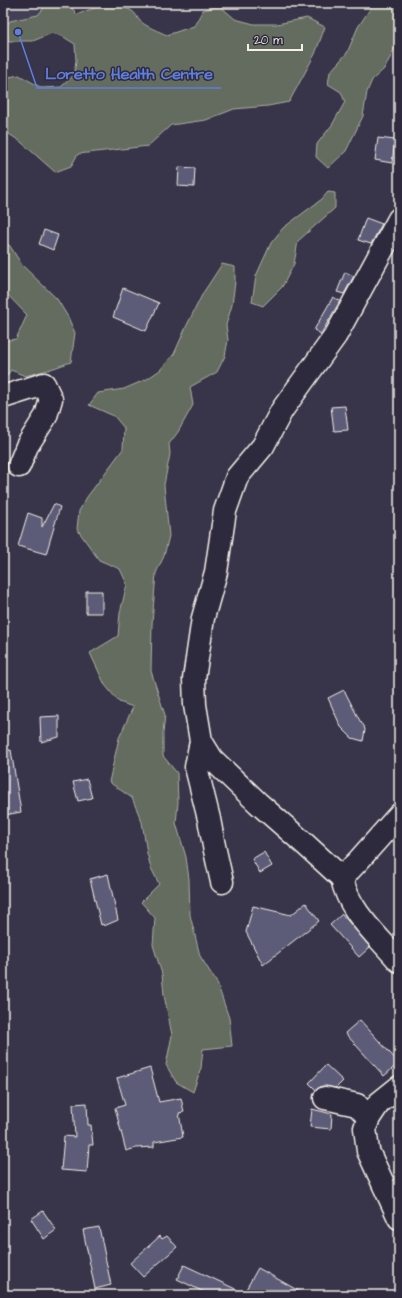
<svg xmlns="http://www.w3.org/2000/svg" width="402" height="1298" viewBox="0 0 402 1298" font-family="'Architects Daughter',sans-serif">
<style>
.built{fill:#424057}
.green{fill:#646c5f;stroke:#acaea4}
.building{fill:#5b5b78;stroke:#f4f1e8}
.lines{fill:none;stroke-linecap:round;stroke-linejoin:round}
.minor-casing{stroke:#f4f1e8;stroke-width:25}
.minor{stroke:#2f2a3d;stroke-width:22}
.leader{fill:none;stroke:#5e7fdd;stroke-width:1.5}
.callout-dot{fill:#5e7fdd;stroke:#2f2a3d;stroke-width:1.5}
.callout-label{font-size:16px;text-anchor:middle;font-weight:bold;fill:#5e7fdd;stroke:#2f2a3d;stroke-width:3;stroke-linejoin:round;paint-order:stroke}
</style>
<rect width="100%" height="100%" fill="#383449"/>
<filter id="ink" filterUnits="userSpaceOnUse"><feTurbulence type="fractalNoise" baseFrequency=".025" numOctaves="2"/><feDisplacementMap in="SourceGraphic" scale="8" xChannelSelector="R" yChannelSelector="G"/><feConvolveMatrix kernelMatrix="1 2 1 2 8 2 1 2 1" color-interpolation-filters="sRGB"/></filter>
<g filter="url(#ink)">
<!-- built -->
<path class="built" d="M3,3H56L57,22L3,43Z"/>
<!-- green -->
<path class="green" d="M48,3H69L77,15C93,7 116,0 132,11C136,13 137,18 140,21C147,27 158,31 167,35L194,26L203,10L220,6L235,19L254,24H277L307,18L325,27L315,54L289,102L268,106L234,109L206,120L171,125L148,146L78,154L71,166L55,172L21,142L3,130L4,78L19,75L42,88L61,87L74,75L76,61L75,44L62,36L52,33L33,41H8L3,28L10,21L38,15Z
M374,3H399V41L384,69L372,80L367,92L363,116L346,151L328,168L316,157L317,144L332,125L345,102L341,92L328,84L330,72L347,53L358,27Z
M328,192L335,193V208L298,241L294,264L282,287L263,306L252,302L256,276L271,243L283,228L322,199Z
M3,241L10,246L22,265L57,299L68,317L75,333L71,362L48,370L25,376L11,370L3,381V341L16,339L27,315L5,292L3,294Z
M222,264L235,267V282L232,305L226,325L228,340L225,356L217,372L190,387L193,405L178,432L169,444L170,454L164,485L169,536L164,556L156,573L152,624L151,671L165,715L163,733V756L177,773L178,803L176,823L186,857L189,879L190,915L200,956L217,983L229,1018L232,1046L203,1049L201,1068L193,1092L176,1082L166,1065L172,1035L164,995L162,974L153,945L155,918L141,902L159,884L151,868L147,853L142,822L132,798L109,782L119,738L133,707L119,702L105,685L90,653L118,636L120,613L127,584L120,569L99,560L77,529L79,511L87,497L123,449L124,428L114,416L89,405L98,393L124,389L147,379L160,370L174,354L186,327L203,293Z"/>
<!-- building -->
<path class="building" d="M378,138L395,140L392,163L375,160Z
M179,167L195,168L194,187L178,186Z
M366,218L382,224L371,244L358,240Z
M44,230L58,235L53,250L39,244Z
M345,272L354,276L344,294L337,292Z
M123,288L159,303L146,331L113,317Z
M333,297L340,301L321,334L314,330Z
M345,406L348,430L334,431L331,407Z
M54,504L60,507L46,554L18,546L28,513L42,518V527Z
M86,591H102V613H86Z
M344,690L360,721L364,726L365,730L363,741L352,738L341,727L328,698Z
M59,716V737L41,742L40,717Z
M11,750L21,812L5,815L3,801V751Z
M87,779L92,798L78,801L73,782Z
M264,852L272,866L260,873L252,859Z
M108,874L118,920L104,926L103,924L101,925L90,879Z
M306,903L319,921L263,965L246,932L253,906L291,915Z
M342,914L370,947L359,957L330,925Z
M360,1020L399,1063L384,1076L345,1033Z
M326,1065L343,1081L336,1088L322,1086L316,1090L309,1083Z
M150,1068L159,1102L181,1098L184,1112L179,1113L183,1137L154,1142V1147L136,1148L126,1151L115,1108L125,1105L117,1078Z
M87,1103L88,1125H91L93,1145H89L87,1172L61,1170L64,1136L75,1137L73,1104Z
M312,1109L332,1114L331,1129L310,1127Z
M43,1211L56,1230L44,1239L31,1219Z
M99,1227L111,1285L95,1289L83,1230Z
M160,1236L162,1239L167,1236L177,1247L143,1277L130,1263Z
M184,1265L244,1293L258,1268L306,1295H210L177,1279Z"/>
<g class="lines">
<defs>
<path id="minor" d="M3,397L44,384L51,399L46,416L27,446L19,466
M201,741L196,767L209,819L214,846L222,882
M399,815L359,860L342,878C348,911 378,936 399,961
M342,878L306,845L258,803L212,759L201,741L195,705L194,679L203,618L216,572L225,511L237,477L263,446L282,410L336,335L399,219
M399,1087L379,1103L369,1118L365,1128L368,1151L399,1218
M325,1098L357,1105L369,1118"/>
</defs>
<!-- minor casing -->
<use href="#minor" class="minor-casing"/>
<!-- minor -->
<use href="#minor" class="minor"/>
</g>
</g>
<!-- callouts -->
<path class="leader" d="M18 32L37 88H221"/>
<circle class="callout-dot" cx="18" cy="32" r="4"/>
<g class="callout-label">
<text x="129" y="79">Loretto Health Centre</text>
</g>
<!-- margin -->
<rect width="402" height="1298" fill="none" stroke="#2f2a3d" stroke-width="16"/>
<rect x="8" y="8" width="386" height="1282" fill="none" stroke="#f4f1e8" stroke-width="1.5" filter="url(#ink)"/>
<!-- scale -->
<path d="M248 44v6h54v-6" fill="none" stroke="#f4f1e8" stroke-width="2"/>
<text x="254" y="44" font-size="12" fill="#f4f1e8" stroke="#2f2a3d" stroke-width="3" paint-order="stroke">20 m</text>
</svg>
